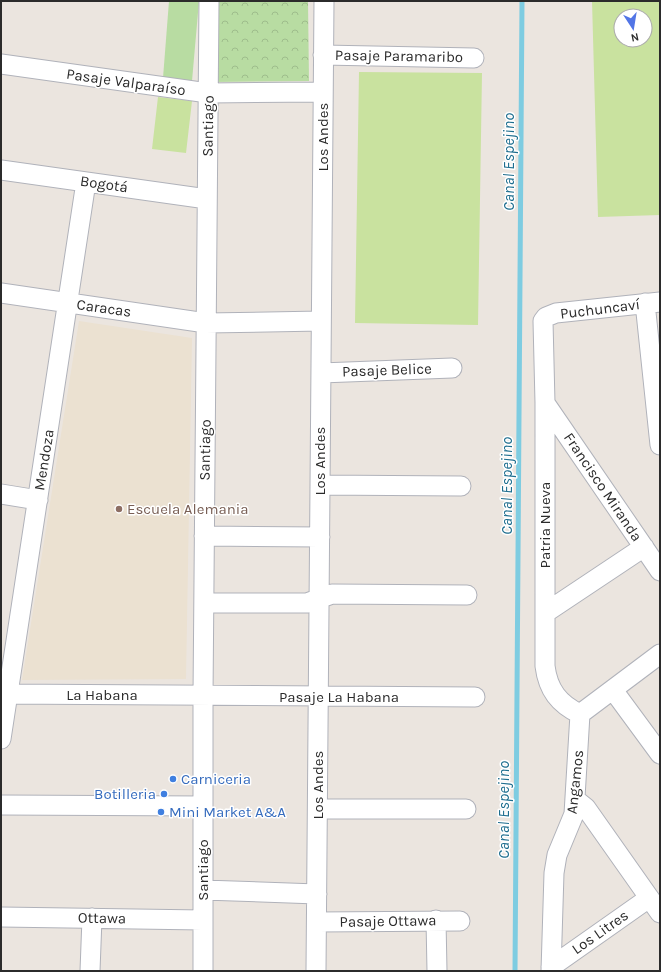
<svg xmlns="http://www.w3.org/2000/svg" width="661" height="972" viewBox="0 0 661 972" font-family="Karla,sans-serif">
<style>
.education{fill:#ebe1d1}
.grass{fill:#b8dca2}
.park{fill:url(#park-crowns)}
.pitch{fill:#c9e29f;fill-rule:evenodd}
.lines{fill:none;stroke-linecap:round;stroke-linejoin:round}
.stream{stroke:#7ecce1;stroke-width:5}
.street-casing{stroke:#b0b2ba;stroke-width:21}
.street{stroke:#fff;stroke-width:19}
.education-dot{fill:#8d6e63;stroke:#fff;stroke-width:1.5}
.shop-dot{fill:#3f7fe0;stroke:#fff;stroke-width:1.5}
.labels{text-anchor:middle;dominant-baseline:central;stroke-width:3;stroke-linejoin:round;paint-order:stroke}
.street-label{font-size:15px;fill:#2b2b2b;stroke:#fff}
.education-label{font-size:15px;fill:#785e54;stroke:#fff;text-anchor:start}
.shop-label{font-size:15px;fill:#366cbe;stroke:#fff;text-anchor:start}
.water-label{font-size:16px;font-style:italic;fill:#1d6d8e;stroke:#fff}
</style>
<defs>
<pattern id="park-crowns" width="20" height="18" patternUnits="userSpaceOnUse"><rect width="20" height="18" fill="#b8dca2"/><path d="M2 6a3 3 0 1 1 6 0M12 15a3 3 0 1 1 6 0" fill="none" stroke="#9ebd8c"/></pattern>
</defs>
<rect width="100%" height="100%" fill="#ebe5df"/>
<!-- education -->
<path class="education" d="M79,321L192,338L186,679L22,680Z"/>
<!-- grass -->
<path class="grass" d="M169,1H199L192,81L163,78Z"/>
<!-- park -->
<path class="park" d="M213,1H308L309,81L214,82Z"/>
<!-- pitch -->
<path class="pitch" d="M592,1H660V215L598,217ZM621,16H645V40H621Z
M359,72L482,73L478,325L355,323Z
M158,97L192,101L186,153L152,149Z"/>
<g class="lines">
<!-- stream -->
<path class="stream" d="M515,971L522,1"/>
<defs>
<path id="street" d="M323,55L474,58
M1,64L208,93L323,92
M1,170L207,199
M1,293L206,323L321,321
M645,303L660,445
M321,373L452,368
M545,403L660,571
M320,485L461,486
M1,494L38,500
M204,536L320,537
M204,603H307L332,594L467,595
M545,613L644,547
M613,690L660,754
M1,694L475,697
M580,714C559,704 548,690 545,666V403L543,321L546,317L556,313L660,302
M580,714L660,654
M1,739L86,182
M576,800L586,808L660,913
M1,805L203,806
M318,809H466
M203,890L317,894
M1,917L203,920
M436,920L437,971
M317,922L460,921
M551,967L649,898
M90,971L92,918
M203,971V696L209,1
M316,971L324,1
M551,971L554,873L557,855L574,814L580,714"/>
</defs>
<!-- street casing -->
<use href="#street" class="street-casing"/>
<!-- street -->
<use href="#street" class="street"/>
</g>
<!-- markers -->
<circle class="education-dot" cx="119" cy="509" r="4"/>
<g class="shop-dot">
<circle cx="173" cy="779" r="4"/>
<circle cx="164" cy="794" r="4"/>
<circle cx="161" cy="812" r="4"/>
</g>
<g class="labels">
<!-- street labels -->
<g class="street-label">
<text transform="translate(399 56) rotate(1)">Pasaje Paramaribo</text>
<text transform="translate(126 82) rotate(8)">Pasaje Valparaíso</text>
<text transform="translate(208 126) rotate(-89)">Santiago</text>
<text transform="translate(323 137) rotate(-90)">Los Andes</text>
<text transform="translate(104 184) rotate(8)">Bogotá</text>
<text transform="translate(104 308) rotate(8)">Caracas</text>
<text transform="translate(600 309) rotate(-7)">Puchuncaví</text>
<text transform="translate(387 370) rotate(-2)">Pasaje Belice</text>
<text transform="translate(205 450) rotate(-89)">Santiago</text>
<text transform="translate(44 460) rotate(-81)">Mendoza</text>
<text transform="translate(320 461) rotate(-90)">Los Andes</text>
<text transform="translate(603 487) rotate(56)">Francisco Miranda</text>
<text transform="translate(545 525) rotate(-90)">Patria Nueva</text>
<text x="102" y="695">La Habana</text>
<text x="339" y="697">Pasaje La Habana</text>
<text transform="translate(575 782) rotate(-84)">Angamos</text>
<text transform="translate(318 785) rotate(-90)">Los Andes</text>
<text transform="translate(203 870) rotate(-90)">Santiago</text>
<text transform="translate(102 918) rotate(1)">Ottawa</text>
<text transform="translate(388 921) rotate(-1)">Pasaje Ottawa</text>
<text transform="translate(600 932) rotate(-35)">Los Litres</text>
</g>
<!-- education labels -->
<g class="education-label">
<text x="127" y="509">Escuela Alemania</text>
</g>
<!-- shop labels -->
<g class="shop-label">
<text x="181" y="779">Carniceria</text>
<text x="156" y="794" text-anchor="end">Botilleria</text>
<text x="169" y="812">Mini Market A&amp;A</text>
</g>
<!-- water labels -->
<g class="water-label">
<text transform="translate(508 162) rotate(-90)">Canal Espejino</text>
<text transform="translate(506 486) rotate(-90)">Canal Espejino</text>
<text transform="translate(503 810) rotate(-90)">Canal Espejino</text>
</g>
</g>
<!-- border -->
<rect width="661" height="972" fill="none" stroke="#2b2b2b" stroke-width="4"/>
<!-- north arrow -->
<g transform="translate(633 28) rotate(168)"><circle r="19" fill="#ffffff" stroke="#aaaaaa"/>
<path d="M0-3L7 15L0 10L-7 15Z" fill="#5275e6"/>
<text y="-6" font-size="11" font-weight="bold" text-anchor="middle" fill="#2b2b2b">N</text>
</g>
</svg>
